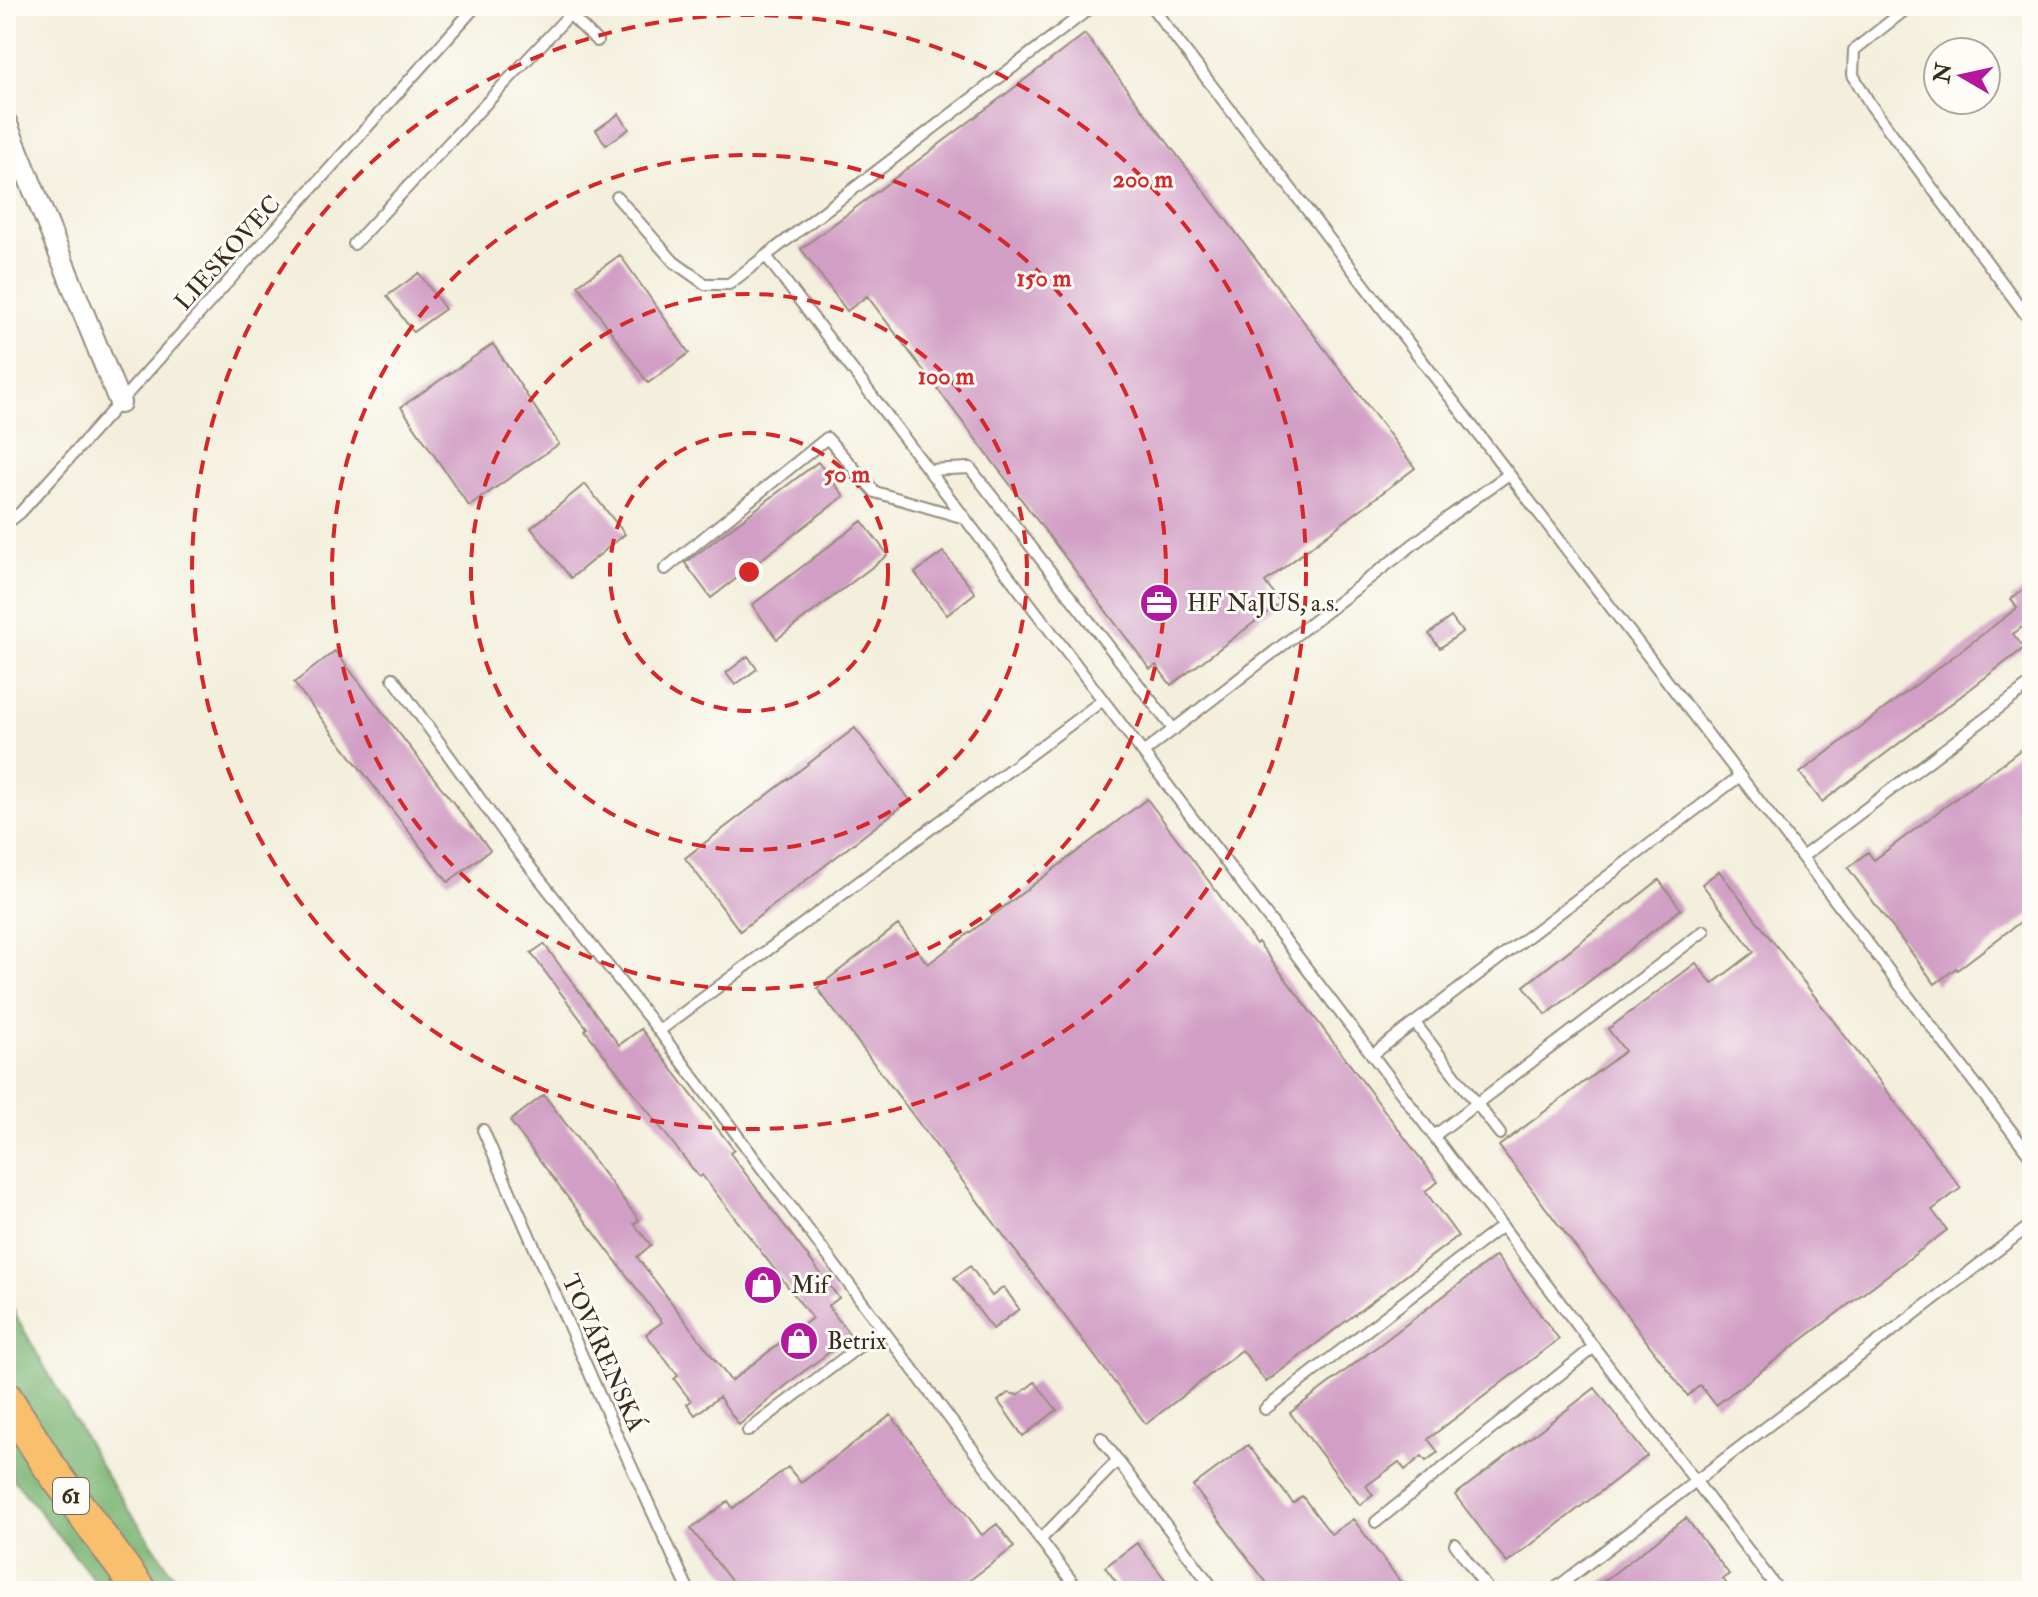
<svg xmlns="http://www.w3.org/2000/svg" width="2038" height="1597" viewBox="0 0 2038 1597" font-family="'IM FELL Double Pica',serif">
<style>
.forest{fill:#78b271;stroke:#5a6e48;stroke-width:2}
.building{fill:#d19ec5}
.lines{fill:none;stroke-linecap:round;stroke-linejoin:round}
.lane-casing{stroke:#978c7d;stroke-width:14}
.street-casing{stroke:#978c7d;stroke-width:24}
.primary-casing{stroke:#978c7d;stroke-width:36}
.lane{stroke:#fff;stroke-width:10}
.street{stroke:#fff;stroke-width:20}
.primary{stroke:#f8bf6c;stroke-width:32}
.ring{fill:none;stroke:#d62828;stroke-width:4;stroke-dasharray:14 10}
.labels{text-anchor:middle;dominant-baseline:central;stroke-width:6;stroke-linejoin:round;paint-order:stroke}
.shield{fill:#fdfcf7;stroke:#75695f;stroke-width:2}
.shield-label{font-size:22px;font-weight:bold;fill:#3b2a1e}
.street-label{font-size:24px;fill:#3b2a1e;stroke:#fdfcf7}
.poi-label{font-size:24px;fill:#3b2a1e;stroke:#fdfcf7;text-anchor:start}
.centre{fill:#d62828;stroke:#fdfcf7;stroke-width:4}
.ring-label{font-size:24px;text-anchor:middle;font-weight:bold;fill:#d62828;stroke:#fdfcf7;stroke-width:6;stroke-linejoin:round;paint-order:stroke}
</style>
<rect width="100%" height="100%" fill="#fdfcf7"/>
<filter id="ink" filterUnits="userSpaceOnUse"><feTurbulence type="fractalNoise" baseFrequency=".0125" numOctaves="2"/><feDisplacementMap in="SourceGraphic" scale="16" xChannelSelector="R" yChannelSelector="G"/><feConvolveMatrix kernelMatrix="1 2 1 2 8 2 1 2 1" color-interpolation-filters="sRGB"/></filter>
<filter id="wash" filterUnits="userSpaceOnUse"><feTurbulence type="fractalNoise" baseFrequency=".006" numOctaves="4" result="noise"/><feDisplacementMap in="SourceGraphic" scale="32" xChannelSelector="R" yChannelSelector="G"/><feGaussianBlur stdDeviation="1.8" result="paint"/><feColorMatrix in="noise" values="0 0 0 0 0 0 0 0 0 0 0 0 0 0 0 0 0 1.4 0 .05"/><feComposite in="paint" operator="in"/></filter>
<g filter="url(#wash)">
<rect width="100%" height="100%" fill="#f3efdc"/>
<!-- forest -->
<path class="forest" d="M6,1294L16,1316L105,1474L184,1591H103L6,1470Z"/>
<g id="blocks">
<!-- building -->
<path class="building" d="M1085,34L1415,468L1265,582L1280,603L1171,685L1156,665L1150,669L867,296L847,311L801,249Z
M619,114L629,129L606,145L596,130Z
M620,255L689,353L648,383L578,285Z
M419,273L445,309L413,332L387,296Z
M493,344L559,444L469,506L401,407Z
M818,462L844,496L711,598L685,563Z
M585,484L625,534L571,578L531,528Z
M862,521L888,555L777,639L752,605Z
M943,552L975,593L947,615L915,573Z
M2026,587L2032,596V627L2029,622L2013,634L2024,648L1822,802L1800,773L2017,608L2011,599Z
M1451,617L1462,632L1440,648L1429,634Z
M335,651L490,850L448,882L294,683Z
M748,656L757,669L735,685L726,673Z
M855,728L910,800L740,931L685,858Z
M2032,741V913L1957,970L1956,968L1935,984L1848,868L1868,852L1874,860Z
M1147,799L1256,944L1258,942L1438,1182L1425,1191L1458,1236L1266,1382L1242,1350L1146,1424L817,988L898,925L928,964Z
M1719,871L1961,1188L1932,1210L1947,1230L1716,1405L1700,1385L1688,1396L1499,1146L1625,1051L1608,1029L1696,963L1712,984L1754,952L1702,884Z
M1659,880L1681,909L1546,1015L1524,986Z
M544,944L619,1045L641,1029L734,1150L730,1153L839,1298L828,1306L851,1336L795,1378L739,1425L719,1397L695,1415L687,1404L691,1401L674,1379L678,1376L646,1334L662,1322L510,1121L544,1095L639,1220L634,1224L651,1245L637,1257L731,1381L812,1318L702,1175L699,1177L585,1030L587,1028L531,953Z
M1496,1256L1559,1339L1428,1439L1438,1452L1426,1461L1422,1456L1405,1470L1399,1462L1366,1486L1373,1495L1360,1505L1290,1413Z
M970,1266L992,1296L1004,1287L1019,1309L993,1329L954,1278Z
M1035,1382L1057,1410L1023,1436L998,1401L1008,1393L1018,1395Z
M1595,1388L1647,1456L1507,1563L1455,1495Z
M891,1415L982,1535L997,1524L1014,1547L955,1591H739L691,1529L728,1501L733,1508L788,1467L801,1483Z
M1248,1445L1293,1503L1302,1496L1331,1534L1353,1519L1403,1585L1394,1591H1273L1193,1486Z
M1686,1518L1729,1574L1723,1579L1732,1591H1591Z
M1137,1543L1174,1591H1123L1105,1567Z"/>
</g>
</g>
<g filter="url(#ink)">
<use href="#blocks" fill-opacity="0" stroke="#978c7d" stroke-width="2"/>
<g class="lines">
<defs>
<path id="lane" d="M561,6L597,41
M1151,6L2032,1158
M1910,6L1854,50L1853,75L1870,104L2032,323
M617,197L674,262L705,284H729L1093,6
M354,244L570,14
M766,256L1779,1591
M928,470L970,468L1174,730
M6,524L21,512L476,6
M665,569L827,438L875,492L965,518
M393,678L516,849L659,1031L1079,1591
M1143,753L1450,516L1509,474
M1802,857L2032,683
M1415,1023L1500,1134
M659,1031L1103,700
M1372,1055L1740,776
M483,1130L615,1431L689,1591
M1434,1136L1704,931
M1265,1409L1502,1226
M748,1431L882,1329
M1101,1438L1215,1591
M1376,1522L1594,1347
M1040,1540L1118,1460
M1455,1544L1489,1591
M1552,1591L2032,1224"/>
<path id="street" d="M6,122L120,403"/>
<path id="primary" d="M6,1398L49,1466L140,1591"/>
</defs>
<!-- lane casing -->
<use href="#lane" class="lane-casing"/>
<!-- street casing -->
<use href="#street" class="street-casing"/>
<!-- primary casing -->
<use href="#primary" class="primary-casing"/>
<!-- lane -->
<use href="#lane" class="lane"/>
<!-- street -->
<use href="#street" class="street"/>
<!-- primary -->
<use href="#primary" class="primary"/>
</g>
</g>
<!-- distance rings -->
<g class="ring">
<circle cx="749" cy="572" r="139"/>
<circle cx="749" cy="572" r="278"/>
<circle cx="749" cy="572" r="417"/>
<circle cx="749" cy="572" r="557"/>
</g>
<!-- icons -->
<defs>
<symbol id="office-disc" viewBox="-11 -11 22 22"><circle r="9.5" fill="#b5179e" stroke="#fdfcf7"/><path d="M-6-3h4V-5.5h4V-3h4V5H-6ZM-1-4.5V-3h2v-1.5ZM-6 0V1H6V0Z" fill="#fff"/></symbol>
<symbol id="shop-disc" viewBox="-11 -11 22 22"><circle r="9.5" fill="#b5179e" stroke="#fdfcf7"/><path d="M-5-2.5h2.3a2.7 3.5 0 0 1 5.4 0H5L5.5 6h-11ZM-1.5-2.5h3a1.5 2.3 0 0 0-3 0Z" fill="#fff"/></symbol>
</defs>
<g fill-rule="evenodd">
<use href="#office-disc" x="1137" y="581" width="44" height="44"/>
<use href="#shop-disc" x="741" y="1263" width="44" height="44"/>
<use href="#shop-disc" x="777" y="1319" width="44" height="44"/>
</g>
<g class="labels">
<!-- shield labels -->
<rect class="shield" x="53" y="1478" width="36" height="36" rx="6"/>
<g class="shield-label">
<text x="71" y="1496">61</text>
</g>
<!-- street labels -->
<g class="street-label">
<text transform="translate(228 253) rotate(-48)">LIESKOVEC</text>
<text transform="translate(603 1353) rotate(66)">TOVÁRENSKÁ</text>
</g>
<!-- poi labels -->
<g class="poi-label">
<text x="1187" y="603">HF NaJUS, a.s.</text>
<text x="791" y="1285">Mif</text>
<text x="827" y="1341">Betrix</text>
</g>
</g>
<circle cx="749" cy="572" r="12" class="centre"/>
<g class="ring-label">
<text x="1143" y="187">200 m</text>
<text x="1044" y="286">150 m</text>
<text x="946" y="384">100 m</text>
<text x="847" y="482">50 m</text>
</g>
<!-- margin -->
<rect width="2038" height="1597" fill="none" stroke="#fdfcf7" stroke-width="32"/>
<!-- north arrow -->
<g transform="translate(1962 76) rotate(279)"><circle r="38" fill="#fdfcf7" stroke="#afa8a0" stroke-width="2"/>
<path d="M0-6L14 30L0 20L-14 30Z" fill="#b5179e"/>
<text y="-12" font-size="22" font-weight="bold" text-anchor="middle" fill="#3b2a1e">N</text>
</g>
</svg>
